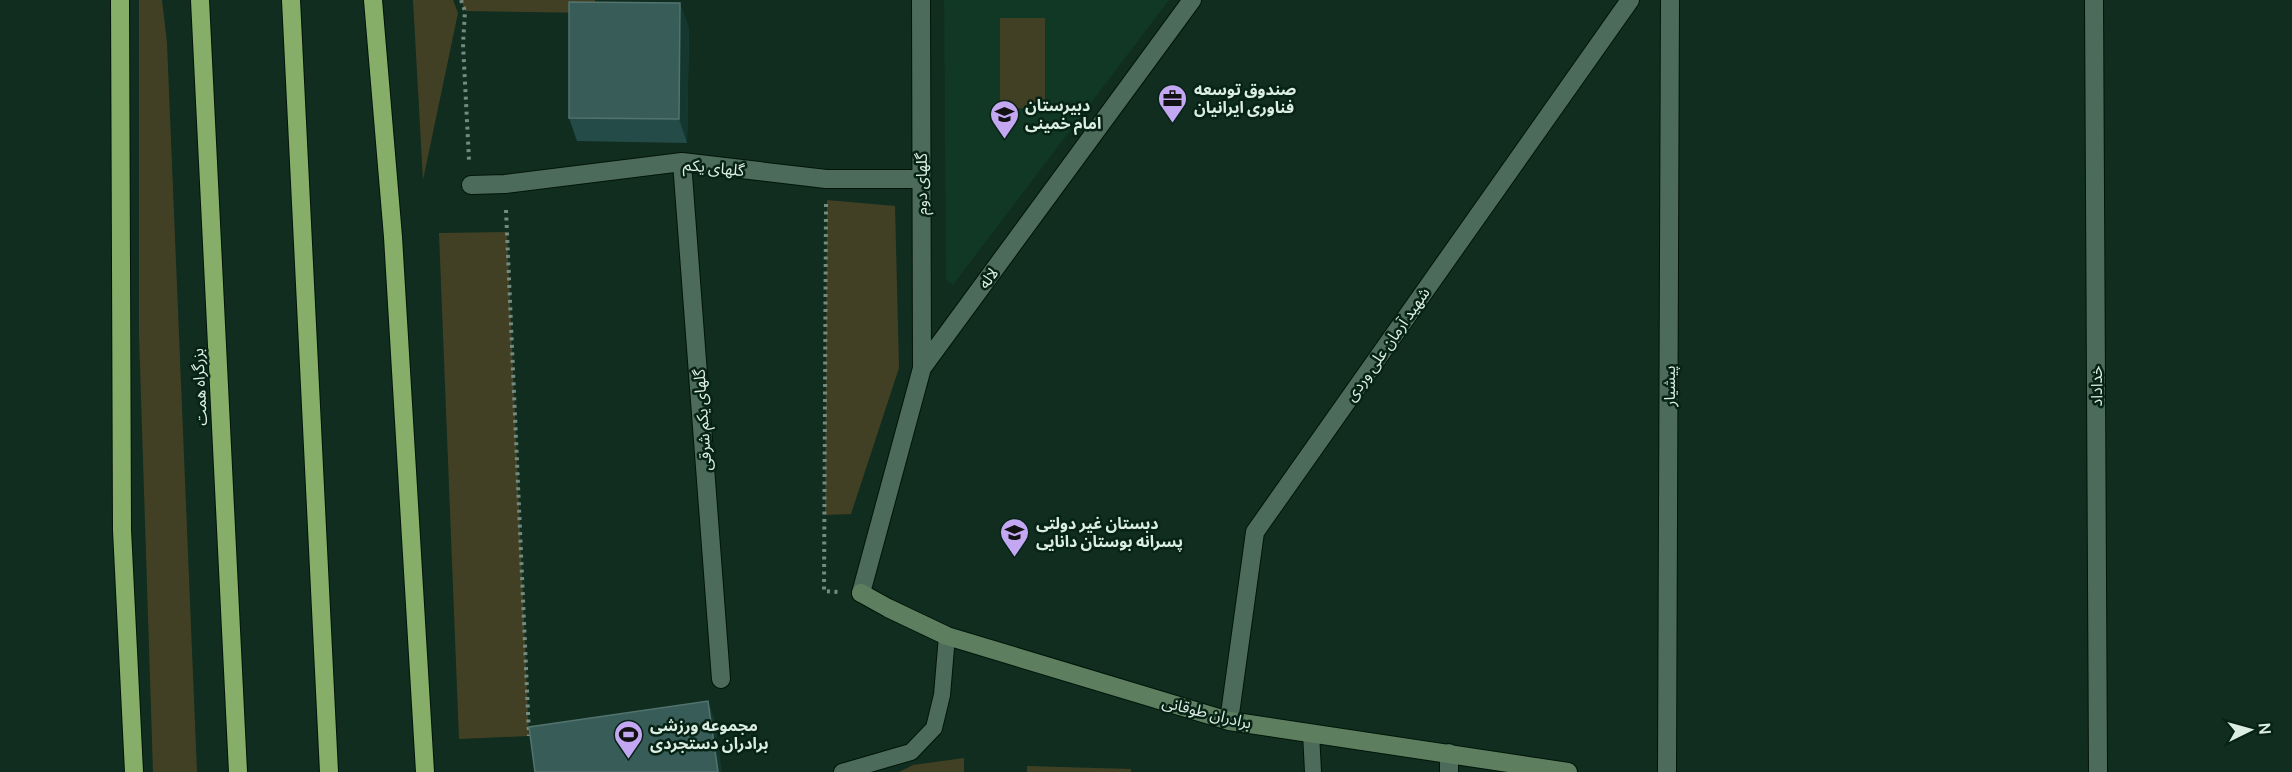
<svg xmlns="http://www.w3.org/2000/svg" width="2292" height="772" viewBox="0 0 2292 772" font-family="Manrope,'Noto Sans Arabic',sans-serif">
<style>
.built{fill:#113725}
.green{fill:#424024}
.lines{fill:none;stroke-linecap:round;stroke-linejoin:round}
.lane-casing{stroke:#001509;stroke-width:18}
.street-casing{stroke:#001509;stroke-width:20}
.secondary-casing{stroke:#001509;stroke-width:20}
.highway-casing{stroke:#001509;stroke-width:20}
.path{stroke:#748b7f;stroke-width:4;stroke-dasharray:3 4.5;stroke-linecap:butt}
.lane{stroke:#4d6b5b;stroke-width:16}
.street{stroke:#4d6b5b;stroke-width:18}
.secondary{stroke:#5e7f5f;stroke-width:18}
.highway{stroke:#86ae69;stroke-width:18}
.wall{fill:#254b48}
.shaded-wall{fill:#143830}
.building{fill:#385d58;stroke:#52736e;stroke-width:1.5}
.labels{text-anchor:middle;dominant-baseline:central;stroke-width:5;stroke-linejoin:round;paint-order:stroke}
.poi-label{font-size:16px;font-weight:bold;fill:#dcede3;stroke:#062316;text-anchor:start}
.street-label{font-size:16px;fill:#dcede3;stroke:#062316}
</style>
<rect width="100%" height="100%" fill="#102d1f"/>
<!-- built -->
<path class="built" d="M944,0H1169L953,285L946,280Z"/>
<!-- green -->
<path class="green" d="M139,0H162L167,43L197,772H153L139,335Z
M413,0H453L458,13L423,180Z
M461,0H595L596,13L465,11Z
M1000,18H1045V109L1000,108Z
M827,200L895,206L899,368L851,514L825,515Z
M507,232L529,736L459,739L439,233Z
M964,758V772H899L913,765Z
M1027,766L1131,769V772H1027Z"/>
<g class="lines">
<defs>
<path id="lane" d="M1311,733L1313,772
M842,772L911,752L934,728L942,695L947,636"/>
<path id="street" d="M921,0L922,368
M2094,0L2098,772
M682,162L721,679
M471,185L505,184L682,162L826,179H921
M861,593L922,368L1192,0
M1229,721L1255,532L1630,0
M1449,772V753
M1667,772L1670,0"/>
<path id="secondary" d="M861,593L888,608L947,636L1229,721L1568,772"/>
<path id="highway" d="M120,0L122,530L134,772
M200,0L238,772
M291,0L329,772
M373,0L393,237L425,772"/>
</defs>
<!-- lane casing -->
<use href="#lane" class="lane-casing"/>
<!-- street casing -->
<use href="#street" class="street-casing"/>
<!-- secondary casing -->
<use href="#secondary" class="secondary-casing"/>
<!-- highway casing -->
<use href="#highway" class="highway-casing"/>
<!-- path -->
<path class="path" d="M461,0L465,11L463,44L469,160
M826,204L824,591L838,592
M506,210L529,736"/>
<!-- lane -->
<use href="#lane" class="lane"/>
<!-- street -->
<use href="#street" class="street"/>
<!-- secondary -->
<use href="#secondary" class="secondary"/>
<!-- highway -->
<use href="#highway" class="highway"/>
</g>
<!-- wall -->
<path class="wall" d="M689,27L687,143L577,141L569,118Z"/>
<!-- shaded-wall -->
<path class="shaded-wall" d="M680,3L689,27L687,143L679,119Z
M708,701L715,720L722,772H718Z"/>
<!-- building -->
<path class="building" d="M569,2L680,3L679,119L569,118Z
M708,701L718,772H535L529,727Z"/>
<!-- icons -->
<defs>
<symbol id="office-pin" viewBox="-11 -11 22 30"><path d="M0 17L-7.5 6A9.5 9.5 0 1 1 7.5 6Z" fill="#c3a7f2" stroke="#062316"/><path d="M-6-3h4V-5.5h4V-3h4V5H-6ZM-1-4.5V-3h2v-1.5ZM-6 0V1H6V0Z" fill="#111"/></symbol>
<symbol id="school-pin" viewBox="-11 -11 22 30"><path d="M0 17L-7.5 6A9.5 9.5 0 1 1 7.5 6Z" fill="#c3a7f2" stroke="#062316"/><path d="M0-5L7-2L0 1L-7-2ZM-4 1L0 2.5L4 1V4Q0 6-4 4Z" fill="#111"/></symbol>
<symbol id="stadium-pin" viewBox="-11 -11 22 30"><path d="M0 17L-7.5 6A9.5 9.5 0 1 1 7.5 6Z" fill="#c3a7f2" stroke="#062316"/><path d="M0-5a6.5 5 0 1 0 0 10a6.5 5 0 1 0 0-10ZM-3.5-1.8h7v3.6h-7Z" fill="#111"/></symbol>
</defs>
<g fill-rule="evenodd">
<use href="#office-pin" x="1156" y="82" width="33" height="45"/>
<use href="#school-pin" x="988" y="98" width="33" height="45"/>
<use href="#school-pin" x="998" y="516" width="33" height="45"/>
<use href="#stadium-pin" x="612" y="718" width="33" height="45"/>
</g>
<g class="labels">
<!-- poi labels -->
<g class="poi-label">
<text x="1194" y="89">صندوق توسعه<tspan x="1194" dy="18">فناوری ایرانیان</tspan></text>
<text x="1025" y="105">دبیرستان<tspan x="1025" dy="18">امام خمینی</tspan></text>
<text x="1036" y="523">دبستان غیر دولتی<tspan x="1036" dy="18">پسرانه بوستان دانایی</tspan></text>
<text x="650" y="725">مجموعه ورزشی<tspan x="650" dy="18">برادران دستجردی</tspan></text>
</g>
<!-- street labels -->
<g class="street-label">
<text transform="translate(714 167) rotate(6)">گلهای یکم</text>
<text transform="translate(921 184) rotate(-90)">گلهای دوم</text>
<text transform="translate(988 278) rotate(-54)">لاله</text>
<text transform="translate(1387 344) rotate(-55)">شهید آرمان علی وردی</text>
<text transform="translate(1669 386) rotate(-90)">پیشیار</text>
<text transform="translate(2096 386) rotate(-90)">خداداد</text>
<text transform="translate(199 387) rotate(-93)">بزرگراه همت</text>
<text transform="translate(702 420) rotate(-94)">گلهای یکم شرقی</text>
<text transform="translate(1207 712) rotate(14)">برادران طوقانی</text>
</g>
</g>
<!-- north arrow -->
<g transform="translate(2250 730) rotate(85)" stroke="#062316" stroke-width="4.5" paint-order="stroke">
<path d="M0-4.5L10 22L0 15L-10 22Z" fill="#dcede3"/>
<text y="-9" font-size="16" font-weight="bold" text-anchor="middle" fill="#dcede3">N</text>
</g>
</svg>
